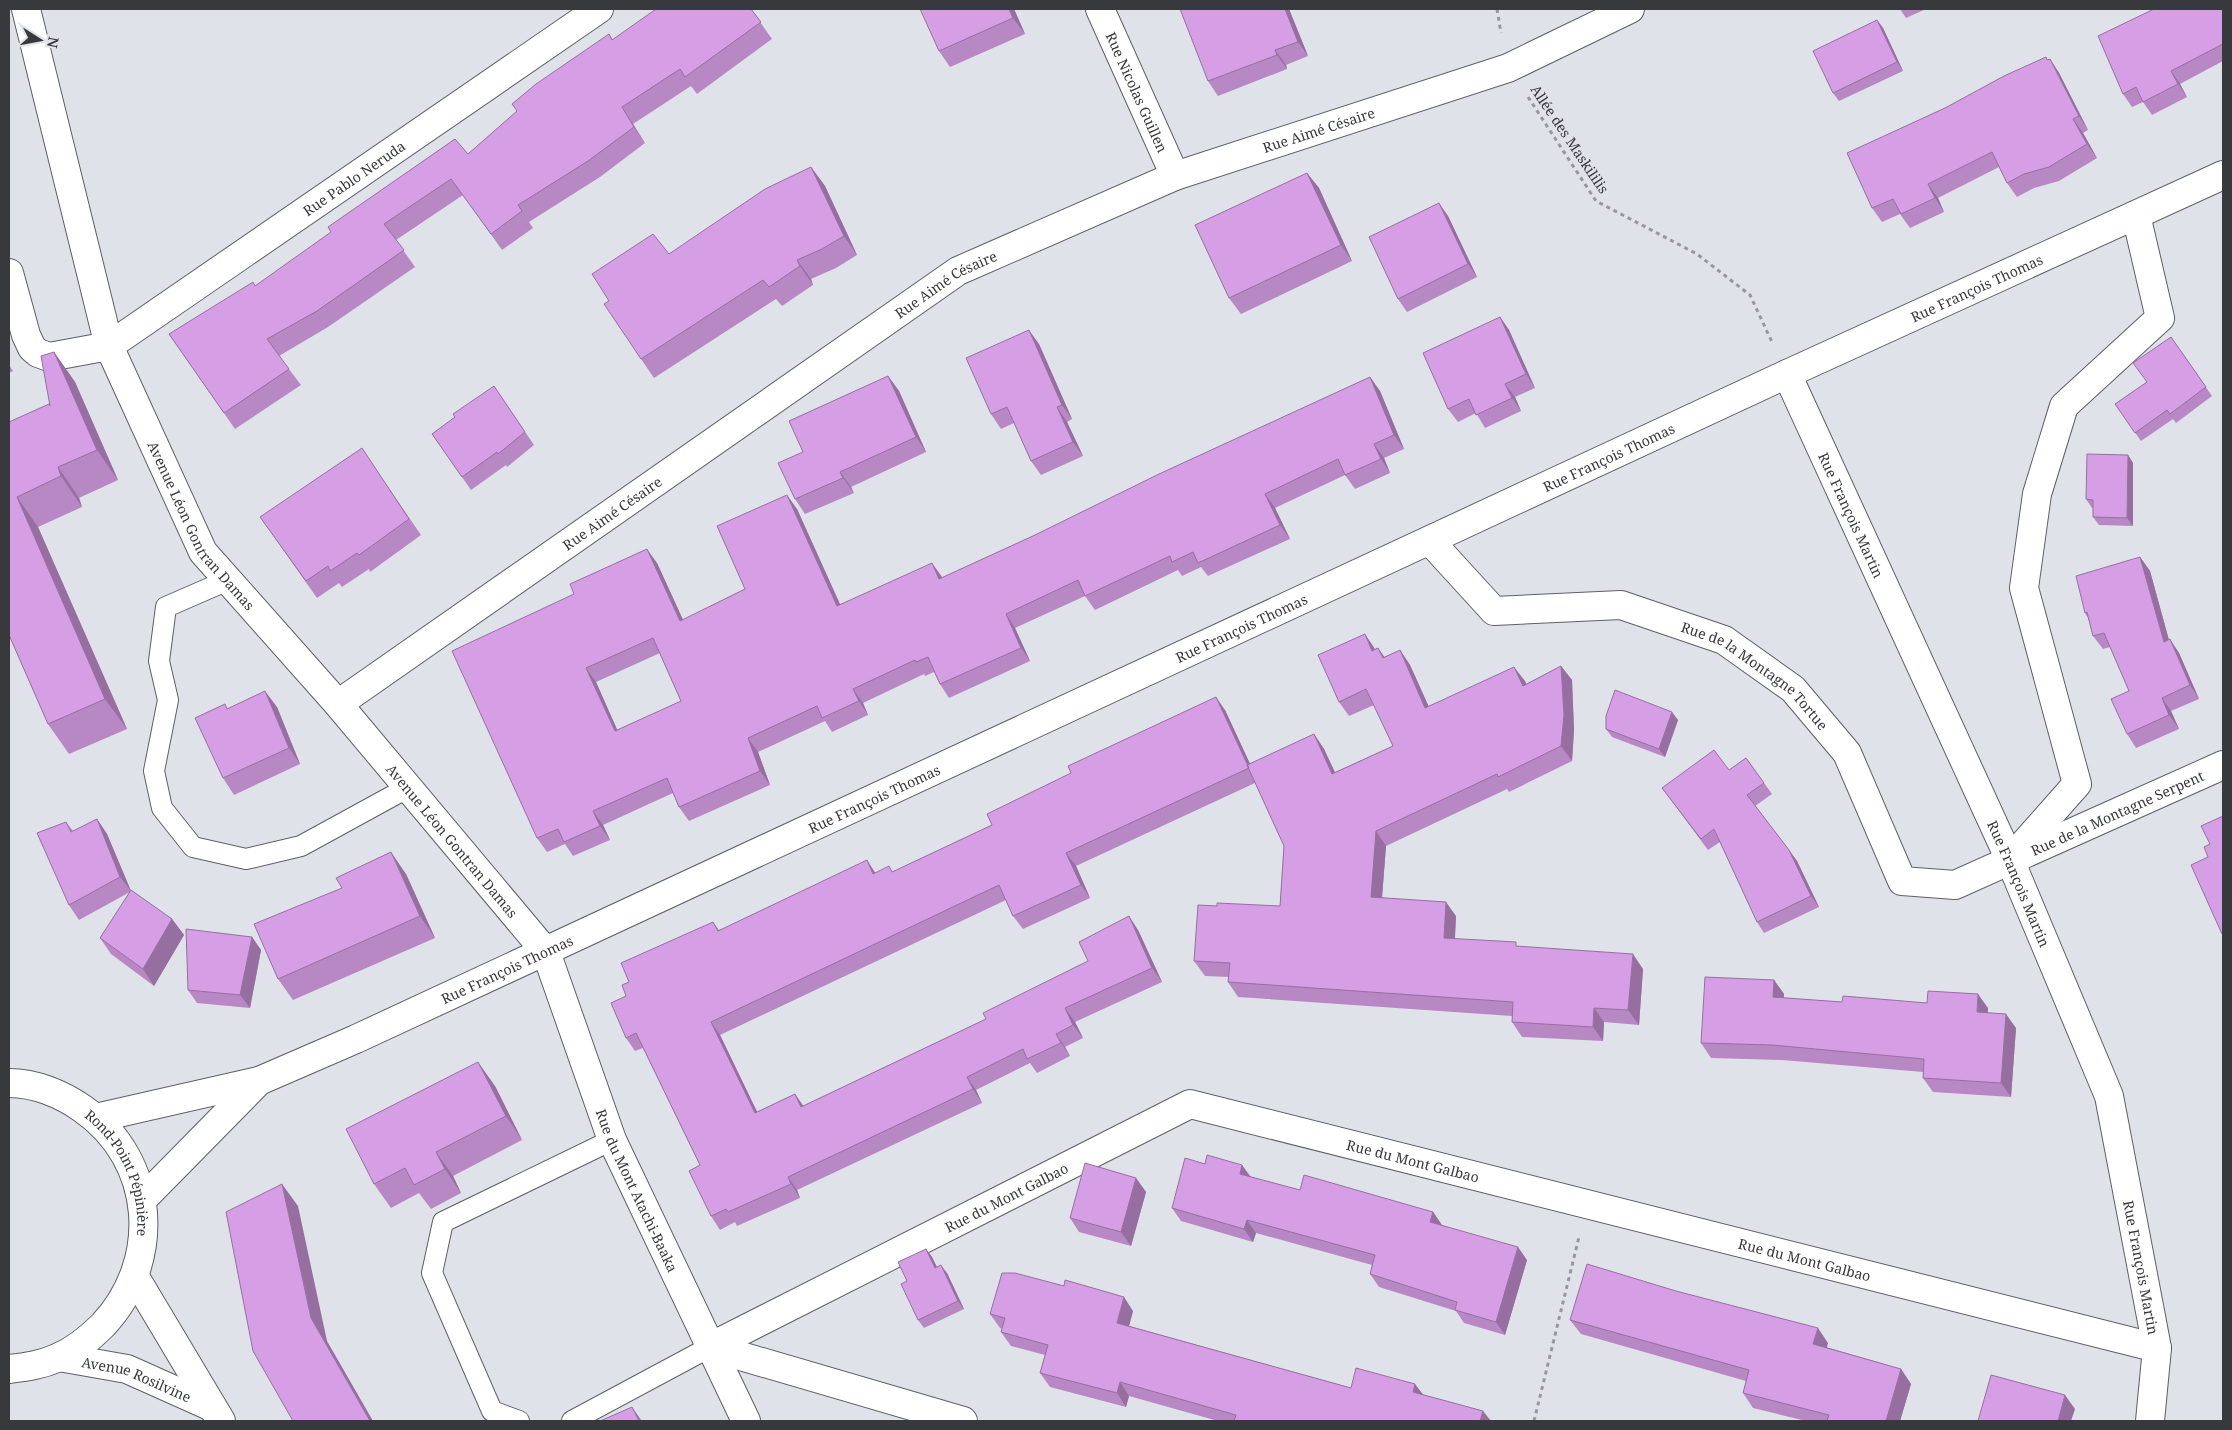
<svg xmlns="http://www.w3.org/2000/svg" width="2232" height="1430" viewBox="0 0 2232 1430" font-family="'Noto Serif',serif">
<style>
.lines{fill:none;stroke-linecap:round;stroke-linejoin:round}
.lane-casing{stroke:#5d6066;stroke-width:22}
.street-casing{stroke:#5d6066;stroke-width:30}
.secondary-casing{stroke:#5d6066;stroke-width:30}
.path{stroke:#97989e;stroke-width:3;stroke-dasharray:4 4;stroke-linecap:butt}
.lane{stroke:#fff;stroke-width:20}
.street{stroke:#fff;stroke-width:28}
.secondary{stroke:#fff;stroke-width:28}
.wall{fill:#b888c5;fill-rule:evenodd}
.shaded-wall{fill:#966fa0}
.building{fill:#d69ee5;stroke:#966fa0;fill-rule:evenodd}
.labels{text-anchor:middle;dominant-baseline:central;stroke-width:4;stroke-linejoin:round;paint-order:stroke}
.street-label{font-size:14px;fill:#38393c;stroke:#e0e2e9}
</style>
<rect width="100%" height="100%" fill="#e0e2e9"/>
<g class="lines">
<defs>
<path id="lane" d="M228,580L166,607L159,661L168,700L154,771L162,808L193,847L246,859L301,846L407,788
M519,1421L492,1411L432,1273L443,1222L612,1140
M572,1421L710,1347"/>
<g id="street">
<path id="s1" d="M26,9L109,346L203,552L338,704L546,952L612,1140L746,1421"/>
<path id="s2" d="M1100,9L1175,176"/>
<path id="s3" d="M9,273L26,335L32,348L38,353L49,357L109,346L599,9"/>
<path id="s4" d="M1787,374L2010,860L2109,1096L2157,1348L2150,1421"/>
<path id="s5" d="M1430,541L1494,611L1621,605L1724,640L1793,689L1847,753L1902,881L1955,885L2223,765"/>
<path id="s6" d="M338,704L958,271L1175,176L1508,68L1630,9"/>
<path d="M2016,853L2077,784L2024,588L2037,494L2064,406L2160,318L2136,215"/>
<path id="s7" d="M96,1118L259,1081L356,1039L1787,374L2223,175"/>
<path d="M142,1200L259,1081"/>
<path d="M135,1277L221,1421"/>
<path id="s8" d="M710,1347L1190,1104L2157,1348"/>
<path d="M710,1347L963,1421"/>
<path id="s9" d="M59,1357L127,1369L212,1407"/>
</g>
<g id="secondary">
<path id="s10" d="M9,1083C35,1083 62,1094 83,1109C156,1160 163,1261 103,1325C90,1338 74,1351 57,1358C41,1365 26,1367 9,1369"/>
</g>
</defs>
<!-- lane casing -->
<use href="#lane" class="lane-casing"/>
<!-- street casing -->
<use href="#street" class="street-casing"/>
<!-- secondary casing -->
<use href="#secondary" class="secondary-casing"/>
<!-- path -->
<path class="path" d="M1497,9L1501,33
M1528,97L1596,201L1697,254L1750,295L1772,342
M1534,1421L1579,1237"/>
<!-- lane -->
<use href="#lane" class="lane"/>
<!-- street -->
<use href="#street" class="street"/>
<!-- secondary -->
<use href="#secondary" class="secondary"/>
</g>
<!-- wall -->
<path class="wall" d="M751,9L772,39L697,94L691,86L633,124L645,143L600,177L529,222L533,228L502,250L463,195L396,240L415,267L328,327L279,356L301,385L235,429L169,334L255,286L468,154L609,34L613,40Z
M1014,9L1025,34L950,67L939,51Z
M1289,9L1308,56L1286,65L1287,69L1218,96L1208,81Z
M1900,9H1926L1906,18Z
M2223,9V61L2180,84L2187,97L2152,115L2143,102L2132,107L2123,94Z
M1877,20L1883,28L1903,71L1839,101L1833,93Z
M2050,59L2059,73L2088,130L2083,133L2097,158L2059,181L2034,188L2017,197L2007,183L1999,167L1938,198L1944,212L1910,228L1900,214L1882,222L1872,208L1945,108Z
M811,167L825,186L857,255L836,268L811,279L813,285L782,306L776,299L654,378L641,359L609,301L669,254Z
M1307,173L1319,188L1352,261L1241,314L1229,298Z
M1448,216L1477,277L1407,312L1398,299Z
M1500,317L1509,330L1535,388L1515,397L1521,411L1485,428L1476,413L1458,422L1448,409Z
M2171,337L2212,396L2176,423L2173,419L2141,441L2115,404L2147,382Z
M1039,344L1072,419L1067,422L1083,456L1041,475L1031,461L1014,423L1001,429L991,414Z
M54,352L75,382L118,480L79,498L82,507L38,527L127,729L69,754L48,724L9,635V422L50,406Z
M9,365L13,371L9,373Z
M888,376L899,391L926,452L851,487L854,493L805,514L795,499L803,452Z
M1370,377L1380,391L1404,449L1384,458L1390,473L1355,489L1345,475L1275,508L1290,539L1208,576L1201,567L1182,576L1178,570L1095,610L1085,596L1015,628L1030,661L949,698L940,684L934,672L925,676L924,674L863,703L868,715L832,732L825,721L758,752L770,785L689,821L679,807L673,793L603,825L610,840L573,856L565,844L547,852L537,838L574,594L657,563L683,620L745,589L797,509L840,604L942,578L1035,535ZM660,653L681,701L617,730L596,682Z
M494,386L534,445L507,467L506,465L471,490L432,434L455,417Z
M2128,455L2133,463V526L2099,525L2093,517V508H2092L2086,499Z
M373,465L421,535L370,572L369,569L342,587L339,583L317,598L260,517Z
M2140,557L2150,571L2169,640L2179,653L2199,699L2171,711L2179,729L2136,748L2127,734L2129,691L2110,647L2103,649L2093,636L2088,618L2085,613Z
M1378,648L1384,657L1400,650L1410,665L1429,707L1525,681L1526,684L1561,666L1572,680L1574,730L1572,761L1509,792L1507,789L1386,846L1382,897L1456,916L1455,939L1519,947L1643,969L1639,1025L1604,1022L1603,1041L1522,1037L1512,1022V1016L1238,997L1228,982L1229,977L1205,976L1194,961L1217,906H1280L1284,846L1255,783L1076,866L1090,898L1023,929L1013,916L1006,900L720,1035L757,1112L795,1094L803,1106L986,1019L1088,961L1138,930L1162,982L1075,1022L1083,1038L1065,1047L1070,1056L1037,1073L1030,1063L976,1090L982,1103L797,1190L800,1198L737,1226L735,1222L720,1230L711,1216L700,1165L643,1048L635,1051L626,1038V996L629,982L713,922L719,930L875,873L893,872L992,825L1225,710L1250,764L1314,734L1324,749L1335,772L1393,746L1374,705L1349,716L1339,702L1375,649Z
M277,707L300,764L234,795L223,778L228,709Z
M1678,720L1665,757L1612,737L1606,729Z
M1746,758L1772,794L1755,806L1797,861L1819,907L1764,933L1757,922L1720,842L1708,850L1662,788L1729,770Z
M97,819L107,834L131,891L172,919L184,935L154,986L111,954L100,938L130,892L79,920L69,905L66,822L73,831Z
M406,874L435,938L293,1000L278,979Z
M252,937L261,950L250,1008L197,1003L188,990Z
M1774,980L1784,994V998L1842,1002L1988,1008V1013L2016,1028L2011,1097L1933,1092L1923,1078V1072L1782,1060L1711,1058L1701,1043Z
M495,1086L522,1140L453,1176L461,1193L431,1209L419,1193L391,1208L374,1184Z
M1205,1164L1242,1165L1251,1177L1300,1190L1433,1212L1442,1225L1527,1260L1505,1335L1464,1323L1456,1311L1379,1287L1370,1274L1372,1265L1256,1233L1253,1242L1181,1221L1172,1208Z
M1136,1178L1146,1192L1131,1246L1079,1232L1070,1218Z
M926,1249L932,1257L937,1267L947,1273L964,1309L924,1328L918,1320L907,1281Z
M1133,1311L1129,1326L1351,1388L1423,1395L1491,1421H1218L1129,1396L1126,1407L1050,1387L1040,1373L1045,1355L1011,1346L1001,1332L1002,1329L1000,1328L990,1314Z
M1570,1320L1828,1343L1826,1347L1901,1369L1911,1384L1900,1421H1806L1753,1408L1743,1393L1746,1381L1581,1334Z"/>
<!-- shaded-wall -->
<path class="shaded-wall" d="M1009,9H1014L1025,34L1013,18Z
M1285,9H1289L1308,56L1298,42Z
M1877,20L1883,28L1903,71L1897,62Z
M1275,50L1286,65L1287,69L1277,55Z
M2050,59L2059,73L2088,130L2079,116Z
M2171,71L2180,84L2187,97L2178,84Z
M622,107L633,124L645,143L634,127Z
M2073,119L2083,133L2097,158L2087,144Z
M811,167L825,186L857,255L844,236Z
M1307,173L1319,188L1352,261L1341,245Z
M1928,184L1938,198L1944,212L1935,198Z
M1439,203L1448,216L1477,277L1468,264Z
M797,260L811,279L813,285L800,266Z
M1500,317L1509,330L1535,388L1526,374Z
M1029,330L1039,344L1072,419L1062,405Z
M54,352L75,382L118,480L97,450Z
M888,376L899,391L926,452L916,437Z
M1370,377L1380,391L1404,449L1394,435Z
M1505,384L1515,397L1521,411L1512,398Z
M1057,407L1067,422L1083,456L1073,442Z
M1374,444L1384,458L1390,473L1381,459Z
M2128,455L2133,463V526L2127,518Z
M58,467L79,498L82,507L61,476Z
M840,472L851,487L854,493L843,478Z
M1265,494L1275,508L1290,539L1280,525Z
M787,495L797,509L847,620L837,606Z
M17,497L38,527L127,729L105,699Z
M647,549L657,563L690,635L680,621Z
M2140,557L2150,571L2173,655L2164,642Z
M932,563L942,577L949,593L939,579Z
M1006,614L1015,628L1030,661L1021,648Z
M1365,634L1375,649L1372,651Z
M2170,639L2179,653L2199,699L2190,685Z
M1378,648L1388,662L1383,658Z
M1400,650L1410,665L1436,723L1425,708Z
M1561,666L1572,680L1574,730L1572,761L1561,746Z
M1514,667L1525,681L1533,700L1523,686Z
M586,668L596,682L624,745L615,731Z
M853,689L863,703L868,715L859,701Z
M265,691L277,707L300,764L289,748Z
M1216,697L1225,710L1258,781L1249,768Z
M2162,698L2171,711L2179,729L2169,715Z
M1672,712L1678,720L1665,757L1659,749Z
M1314,734L1324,749L1342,788L1332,774Z
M748,738L758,752L770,785L760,771Z
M593,811L603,825L610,840L600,826Z
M97,819L107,834L131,891L120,877Z
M1376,831L1386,846L1381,911L1371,897Z
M1789,850L1797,861L1819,907L1811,896Z
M391,852L406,874L435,938L420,916Z
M1066,853L1076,866L1090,898L1081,885Z
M867,860L876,874H873Z
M1446,902L1456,916L1454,953L1444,938Z
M1129,916L1138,930L1162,982L1152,968Z
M172,919L184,935L154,986L143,969Z
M252,937L261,950L250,1008L240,995Z
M1633,954L1643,969L1639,1025L1628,1010Z
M1774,980L1784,994L1783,1011L1773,997Z
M1978,994L1988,1008L1987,1026L1977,1012Z
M1065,1008L1075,1022L1083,1038L1073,1025Z
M1594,1008L1604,1022L1603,1041L1593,1027Z
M2006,1014L2016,1028L2011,1097L2001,1083Z
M711,1022L720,1035L764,1126L755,1113Z
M1056,1034L1065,1047L1070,1056L1061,1043Z
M478,1062L495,1086L522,1140L506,1116Z
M967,1077L976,1090L982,1103L973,1089Z
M795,1094L804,1107H801Z
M436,1152L453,1176L461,1193L445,1169Z
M1242,1165L1251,1178L1240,1174Z
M788,1177L797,1190L800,1198L791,1184Z
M1136,1178L1146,1192L1131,1246L1121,1232Z
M282,1184L298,1206L327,1341L373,1421H370L311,1318Z
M1433,1212L1442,1225L1430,1222Z
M1247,1220L1256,1233L1253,1242L1244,1229Z
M1518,1247L1527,1260L1505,1335L1496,1322Z
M926,1249L932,1257L941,1276L935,1268Z
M941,1265L947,1273L964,1309L958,1301Z
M1124,1297L1133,1311L1126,1337L1117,1323Z
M1818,1328L1828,1343L1824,1358L1813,1344Z
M1901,1369L1911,1384L1900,1421H1886Z
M1120,1382L1129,1396L1126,1407L1117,1393Z
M1415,1384L1425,1397L1413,1392Z
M2065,1395L2075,1409L2071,1421H2058Z
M632,1407L641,1420L642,1421H639Z
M1483,1411L1491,1421H1480Z"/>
<!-- building -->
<path class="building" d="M656,9H751L761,22L685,77L680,69L622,107L634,127L588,161L518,205L522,211L491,234L451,179L384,224L404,250L317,311L267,339L289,369L224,413L169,334L253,282L255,286L331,232L328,227L455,139L468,154L517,111L512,104L536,84L609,34L612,40Z
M920,9H1009L1013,18L939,51Z
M1180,9H1285L1298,42L1275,50L1277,55L1208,81Z
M2154,9H2223V44L2171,71L2178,84L2143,102L2136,87L2123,94L2098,36Z
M1877,20L1897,62L1833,93L1813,51Z
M2046,57L2047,60L2050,59L2079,116L2073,119L2087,144L2049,167L2024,174L2007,183L1992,152L1928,184L1935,198L1901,214L1893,199L1872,208L1847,153L1945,108L2004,76Z
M811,167L844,236L822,249L797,260L800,266L769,287L763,280L641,359L604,304L609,301L592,274L653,234L669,254L765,189Z
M1307,173L1341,245L1229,298L1195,225Z
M1439,203L1468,264L1398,299L1369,237Z
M1500,317L1526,374L1505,384L1512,398L1476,415L1469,399L1448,409L1423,353Z
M1029,330L1062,405L1057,407L1073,442L1031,461L1007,407L991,414L966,358Z
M2171,337L2206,387L2170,414L2167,410L2135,433L2115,404L2147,382L2133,363Z
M54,352L97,450L58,467L61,476L17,497L105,699L48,724L9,635V422L49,404L50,406L41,356Z
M888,376L916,437L840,472L843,478L795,499L778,463L803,452L789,421Z
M1370,377L1394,435L1374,444L1381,459L1345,475L1338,459L1265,494L1280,525L1198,563L1193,552L1172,562L1170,556L1085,596L1078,580L1006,614L1021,648L940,684L928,657L916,662L915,660L853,689L859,701L822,718L817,706L748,738L760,771L679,807L667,778L593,811L600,826L564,842L558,829L537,838L452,651L574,594L570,584L647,549L680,621L745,589L717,526L787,495L837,606L932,563L939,579L1035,535L1159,474ZM653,638L681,701L615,731L586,668Z
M494,386L525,432L498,454L497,452L462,477L432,434L455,417L453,414Z
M362,448L409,519L359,555L357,553L330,571L328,566L306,581L260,517Z
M2087,454L2128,455L2127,518L2093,517V500L2086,499Z
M2140,557L2164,642L2170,639L2190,685L2162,698L2169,715L2127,734L2111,699L2129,691L2104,633L2093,636L2087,612L2085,613L2076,576Z
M1365,634L1372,651L1378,648L1383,658L1400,650L1425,708L1514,667L1523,686L1561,666L1564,715L1561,746L1498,777L1497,774L1376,831L1371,897L1446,902L1444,938L1516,942V946L1633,954L1628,1010L1594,1008L1593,1027L1512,1022L1513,1002L1228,982L1230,963L1194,961L1198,905L1217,906V903L1280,906L1284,846L1247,765L1314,734L1332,774L1393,746L1366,689L1339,702L1318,655Z
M1615,690L1672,712L1659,749L1606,729V716Z
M265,691L289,748L223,778L195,718L225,704L227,709Z
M1216,697L1249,768L1066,853L1081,885L1013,916L999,885L711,1022L755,1113L795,1094L801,1107L986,1019L983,1013L1088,961L1079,942L1129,916L1152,968L1065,1008L1073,1025L1056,1034L1061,1043L1027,1059L1023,1049L967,1077L973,1089L788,1177L791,1184L728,1212L726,1209L711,1216L689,1171L700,1165L636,1033L626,1038L611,1003L626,996L622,985L629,982L621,963L713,922L718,931L867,860L873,874L889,866L892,872L992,825L987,814L1071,773L1068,766Z
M1714,750L1729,770L1746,758L1764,783L1747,795L1789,850L1811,896L1757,922L1714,829L1701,839L1662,788Z
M2223,816V933L2222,934L2191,865L2208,857L2204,847L2210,844L2201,826Z
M97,819L120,877L69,905L37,833L66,822L71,832Z
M391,852L420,916L278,979L254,924L342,888L336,878Z
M131,890L172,919L143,969L100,938Z
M186,929L252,937L240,995L188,990Z
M1705,977L1774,980L1773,997L1842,1002L1843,996L1927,1003L1928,991L1978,994L1977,1012L2006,1014L2001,1083L1923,1078L1924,1059L1772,1045L1701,1043Z
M478,1062L506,1116L436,1152L445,1169L414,1185L405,1168L374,1184L346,1129Z
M1207,1155L1242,1165L1240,1174L1300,1190L1304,1175L1433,1212L1430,1222L1518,1247L1496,1322L1455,1310L1457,1302L1370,1274L1375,1255L1247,1220L1244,1229L1172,1208L1185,1158L1205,1164Z
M1085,1163L1136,1178L1121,1232L1070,1218Z
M282,1184L311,1318L370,1421H293L253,1351L226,1212Z
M926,1249L935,1268L941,1265L958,1301L918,1320L901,1284L907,1281L898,1262Z
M1587,1264L1676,1291L1818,1328L1813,1344L1901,1369L1886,1421H1827L1829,1415L1743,1393L1749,1370L1570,1320Z
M1002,1273H1015L1064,1286L1065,1280L1124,1297L1117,1323L1351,1388L1356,1368L1415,1384L1413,1392L1483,1411L1480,1421H1234L1236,1415L1120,1382L1117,1393L1040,1373L1048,1345L1001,1332L1005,1318L990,1314Z
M1991,1375L2065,1395L2058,1421H1978Z
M632,1407L639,1421H600Z"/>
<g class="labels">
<!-- street labels -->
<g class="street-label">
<text stroke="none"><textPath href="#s2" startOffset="91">Rue Nicolas Guillen</textPath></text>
<text stroke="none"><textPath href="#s6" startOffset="1144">Rue Aimé Césaire</textPath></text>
<text transform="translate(1570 139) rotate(56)">Allée des Maskililis</text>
<text stroke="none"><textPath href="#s3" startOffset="456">Rue Pablo Neruda</textPath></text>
<text stroke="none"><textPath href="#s6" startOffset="739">Rue Aimé Césaire</textPath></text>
<text stroke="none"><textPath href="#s7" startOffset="2059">Rue François Thomas</textPath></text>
<text stroke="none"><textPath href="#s7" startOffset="1654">Rue François Thomas</textPath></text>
<text stroke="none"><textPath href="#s6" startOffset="334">Rue Aimé Césaire</textPath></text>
<text stroke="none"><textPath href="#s4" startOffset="155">Rue François Martin</textPath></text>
<text stroke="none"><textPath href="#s1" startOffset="550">Avenue Léon Gontran Damas</textPath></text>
<text stroke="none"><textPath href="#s7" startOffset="1249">Rue François Thomas</textPath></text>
<text stroke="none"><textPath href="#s5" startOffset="376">Rue de la Montagne Tortue</textPath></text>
<text stroke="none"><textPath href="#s7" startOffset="844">Rue François Thomas</textPath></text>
<text stroke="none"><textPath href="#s5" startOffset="869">Rue de la Montagne Serpent</textPath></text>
<text stroke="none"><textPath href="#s1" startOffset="955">Avenue Léon Gontran Damas</textPath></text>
<text stroke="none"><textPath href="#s4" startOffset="560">Rue François Martin</textPath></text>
<text stroke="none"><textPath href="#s7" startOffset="439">Rue François Thomas</textPath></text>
<text stroke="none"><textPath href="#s8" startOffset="768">Rue du Mont Galbao</textPath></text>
<text stroke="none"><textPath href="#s10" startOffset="156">Rond-Point Pépinière</textPath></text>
<text stroke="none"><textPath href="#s1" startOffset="1356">Rue du Mont Atachi-Baaka</textPath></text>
<text stroke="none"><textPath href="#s8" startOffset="332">Rue du Mont Galbao</textPath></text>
<text stroke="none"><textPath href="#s8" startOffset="1172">Rue du Mont Galbao</textPath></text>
<text stroke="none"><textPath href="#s4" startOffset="965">Rue François Martin</textPath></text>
<text stroke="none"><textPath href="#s9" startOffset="81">Avenue Rosilvine</textPath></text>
</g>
</g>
<!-- border -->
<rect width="2232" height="1430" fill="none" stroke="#38393c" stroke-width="20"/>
<!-- north arrow -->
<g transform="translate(40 40) rotate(101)" stroke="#e0e2e9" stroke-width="4" paint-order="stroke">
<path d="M0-4L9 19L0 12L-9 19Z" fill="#38393c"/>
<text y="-8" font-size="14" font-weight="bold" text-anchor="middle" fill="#38393c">N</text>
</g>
</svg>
